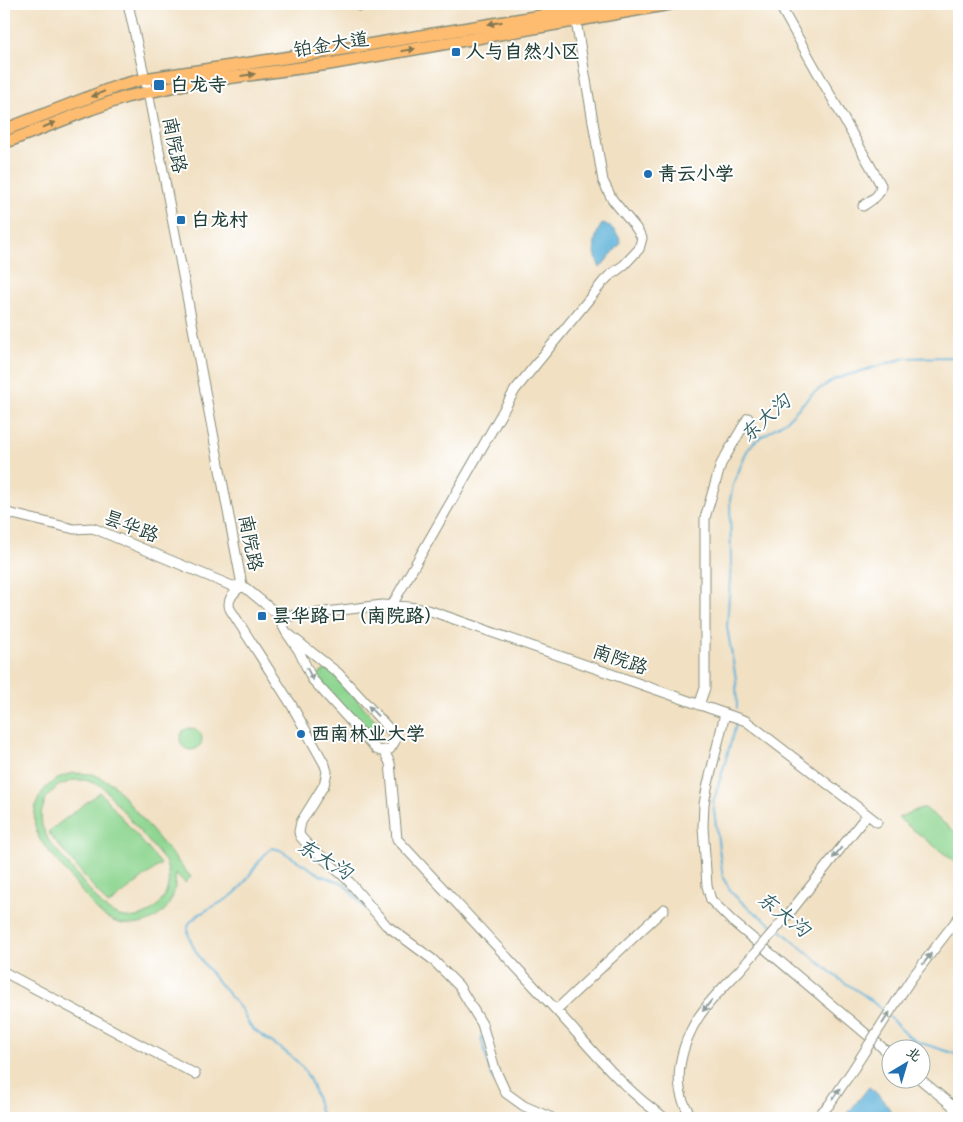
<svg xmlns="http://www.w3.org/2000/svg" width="963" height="1122" viewBox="0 0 963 1122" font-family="Mynerve,'LXGW WenKai TC',sans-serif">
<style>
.green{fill:#8dd590;stroke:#568962;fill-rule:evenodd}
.water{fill:#5bb1d8;stroke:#3d7786}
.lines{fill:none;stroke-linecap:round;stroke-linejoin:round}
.stream{stroke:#5bb1d8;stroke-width:2}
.minor-casing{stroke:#888e7b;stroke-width:11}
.major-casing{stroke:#888e7b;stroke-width:14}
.minor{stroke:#fff;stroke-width:9}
.major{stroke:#fdbc6f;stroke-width:11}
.minor-bridge-casing{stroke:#888e7b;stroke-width:11;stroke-linecap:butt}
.minor-bridge{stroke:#fff;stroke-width:9}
.oneway{fill:#83764f}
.oneway2{fill:#8f9e9a}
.poi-dot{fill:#1f6fb2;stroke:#fff;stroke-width:2}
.labels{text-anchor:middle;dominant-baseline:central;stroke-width:4;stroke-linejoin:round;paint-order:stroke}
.street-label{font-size:19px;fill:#1f3d34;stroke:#fff}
.poi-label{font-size:19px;font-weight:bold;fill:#1f3d34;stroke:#fff;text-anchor:start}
.water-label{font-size:20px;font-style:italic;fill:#316065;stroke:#fff}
</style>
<rect width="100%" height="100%" fill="#fff"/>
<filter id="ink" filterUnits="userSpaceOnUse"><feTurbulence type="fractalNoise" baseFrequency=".02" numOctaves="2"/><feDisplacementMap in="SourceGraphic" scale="10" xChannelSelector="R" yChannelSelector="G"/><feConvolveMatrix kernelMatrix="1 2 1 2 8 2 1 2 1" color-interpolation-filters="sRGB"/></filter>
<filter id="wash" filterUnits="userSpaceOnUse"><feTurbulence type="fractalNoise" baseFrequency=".0096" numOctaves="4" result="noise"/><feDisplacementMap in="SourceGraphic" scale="20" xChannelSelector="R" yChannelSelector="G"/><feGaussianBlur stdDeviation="1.12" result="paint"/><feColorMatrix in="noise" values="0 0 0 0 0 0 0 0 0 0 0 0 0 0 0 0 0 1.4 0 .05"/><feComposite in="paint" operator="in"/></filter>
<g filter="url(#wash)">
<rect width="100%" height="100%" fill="#f1e0c2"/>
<!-- green -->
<path class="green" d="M325,670H330L379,724V730L376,734L368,735L317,680L319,674Z
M180 739a11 11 0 1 1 22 0a11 11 0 1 1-22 0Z
M73,773L93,774L113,784L191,877L185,883L175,873C181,921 126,942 95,908L40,840C25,810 41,780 73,773ZM74,780H85L102,786L165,861C182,904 132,938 100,903L49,841L42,826L41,814L46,798L58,786Z
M100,792L161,864L108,905L48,832Z
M921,808H925L959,835V865L898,818Z"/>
<!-- water -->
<path class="water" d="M603,223C612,226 619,234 621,243L600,268C593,253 592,237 603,223Z
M869,1087C880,1095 889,1106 894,1118H844Z"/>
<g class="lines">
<!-- stream -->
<path class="stream" d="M737,708L736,679L727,627L731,564L730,500L733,485L747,451L754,442L787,420L812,394L835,379L905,358L951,357L959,359
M736,725L713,803L723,878L732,893L747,907L774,926
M780,930L839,979L864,995L886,1013
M889,1017L908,1036L918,1042L959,1055
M481,1037C492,1078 494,1101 538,1117
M322,1118C317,1101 313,1080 301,1066C288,1050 268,1042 253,1029C247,1024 245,1015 241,1009C229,994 180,943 189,924C194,914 220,904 230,897C248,885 254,861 272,848L280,850L322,876L343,883L383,928"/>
</g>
</g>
<g filter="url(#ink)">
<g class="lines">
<defs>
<path id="minor" d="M128,4L148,92L242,585L276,613L294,616L382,605L409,607L431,611L746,721L877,822
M358,4L359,6
M779,4L881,185C881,196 871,200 863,206
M4,512L74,529L93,528L232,586L242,585
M242,585C235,592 226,599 230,609L291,704L325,765L327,772L324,785L301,822L299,832L300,836L306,843L346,878L386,925L432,959L459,986L482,1024L495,1069L506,1093L524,1106L552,1118
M392,605L515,390L603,282L609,276L624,265L639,249L642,238L636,228L612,199L603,181L576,21
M276,613L286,632L299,651L312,679L376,749L381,751L390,749L395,741L392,732L338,673L286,632
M699,705L705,688V518L721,464L748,418
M725,714L707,788L704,804L703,826L707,886L711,900L732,921L890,1054
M384,751L390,763L397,839L556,1010L664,909
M787,916L867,815
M4,972L195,1074
M898,999L911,979L959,917
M556,1010C590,1047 623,1090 665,1118
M920,1079L954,1107
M692,1118C689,1112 684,1105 682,1098C673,1068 687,1030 706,1007C716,994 728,982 740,970
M816,1118L829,1105L854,1068
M952,1118L954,1107L959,1099"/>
<path id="major" d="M4,130L118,86L144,79L331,51L612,4
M4,143L91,109L126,97L190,83L329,64L670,4"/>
</defs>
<!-- minor casing -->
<use href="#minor" class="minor-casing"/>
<!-- major casing -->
<use href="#major" class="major-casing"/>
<!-- minor -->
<use href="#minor" class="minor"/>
<!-- major -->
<use href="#major" class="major"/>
<defs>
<path id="minor-bridge" d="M740,970L787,916
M854,1068L898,999"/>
</defs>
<!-- minor-bridge casing -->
<use href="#minor-bridge" class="minor-bridge-casing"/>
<!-- minor-bridge -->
<use href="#minor-bridge" class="minor-bridge"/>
</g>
<!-- one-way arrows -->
<defs><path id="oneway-solid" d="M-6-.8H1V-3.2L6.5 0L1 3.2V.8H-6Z" transform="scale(1.25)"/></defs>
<g class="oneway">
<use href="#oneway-solid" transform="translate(495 23) rotate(170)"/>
<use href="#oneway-solid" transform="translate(408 50) rotate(-10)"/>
<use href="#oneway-solid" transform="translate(248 75) rotate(-8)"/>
<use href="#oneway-solid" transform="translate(98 94) rotate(158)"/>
<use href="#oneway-solid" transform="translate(49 125) rotate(-21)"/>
</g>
<g class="oneway2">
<use href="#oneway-solid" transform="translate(310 674) rotate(62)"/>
<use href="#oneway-solid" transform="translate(373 711) rotate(-133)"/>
<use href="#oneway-solid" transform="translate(837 853) rotate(129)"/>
<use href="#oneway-solid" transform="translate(927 959) rotate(-52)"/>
<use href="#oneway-solid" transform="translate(707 1006) rotate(129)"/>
<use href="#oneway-solid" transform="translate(886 1018) rotate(-57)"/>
<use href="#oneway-solid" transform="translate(836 1094) rotate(-56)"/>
</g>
</g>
<!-- markers -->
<g class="poi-dot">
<rect x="451" y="47" width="10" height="10" rx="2.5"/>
<rect x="153" y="79" width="12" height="12" rx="2.5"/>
<circle cx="648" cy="174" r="5"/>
<rect x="176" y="215" width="10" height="10" rx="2.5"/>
<rect x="257" y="611" width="10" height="10" rx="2.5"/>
<circle cx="301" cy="734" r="5"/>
</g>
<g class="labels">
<!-- street labels -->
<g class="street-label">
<text transform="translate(331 45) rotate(-9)">铂金大道</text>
<text transform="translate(174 145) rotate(79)">南院路</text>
<text transform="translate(131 527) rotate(21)">昙华路</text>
<text transform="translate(250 543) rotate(79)">南院路</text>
<text transform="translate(620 660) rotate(19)">南院路</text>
</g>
<!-- poi labels -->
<g class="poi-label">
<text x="466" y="52">人与自然小区</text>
<text x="170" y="85">白龙寺</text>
<text x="658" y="174">青云小学</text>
<text x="191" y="220">白龙村</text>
<text x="272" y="616">昙华路口（南院路）</text>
<text x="311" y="734">西南林业大学</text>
</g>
<!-- water labels -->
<g class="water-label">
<text transform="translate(766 419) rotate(-42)">东大沟</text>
<text transform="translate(324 860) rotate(31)">东大沟</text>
<text transform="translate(783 915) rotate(38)">东大沟</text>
</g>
</g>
<!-- margin -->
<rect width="963" height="1122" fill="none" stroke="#fff" stroke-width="20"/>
<!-- north arrow -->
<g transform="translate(906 1064) rotate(38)"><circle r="24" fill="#ffffff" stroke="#a5b1ae"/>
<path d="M0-4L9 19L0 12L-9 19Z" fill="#1f6fb2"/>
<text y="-8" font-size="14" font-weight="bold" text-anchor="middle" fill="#1f3d34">北</text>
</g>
</svg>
